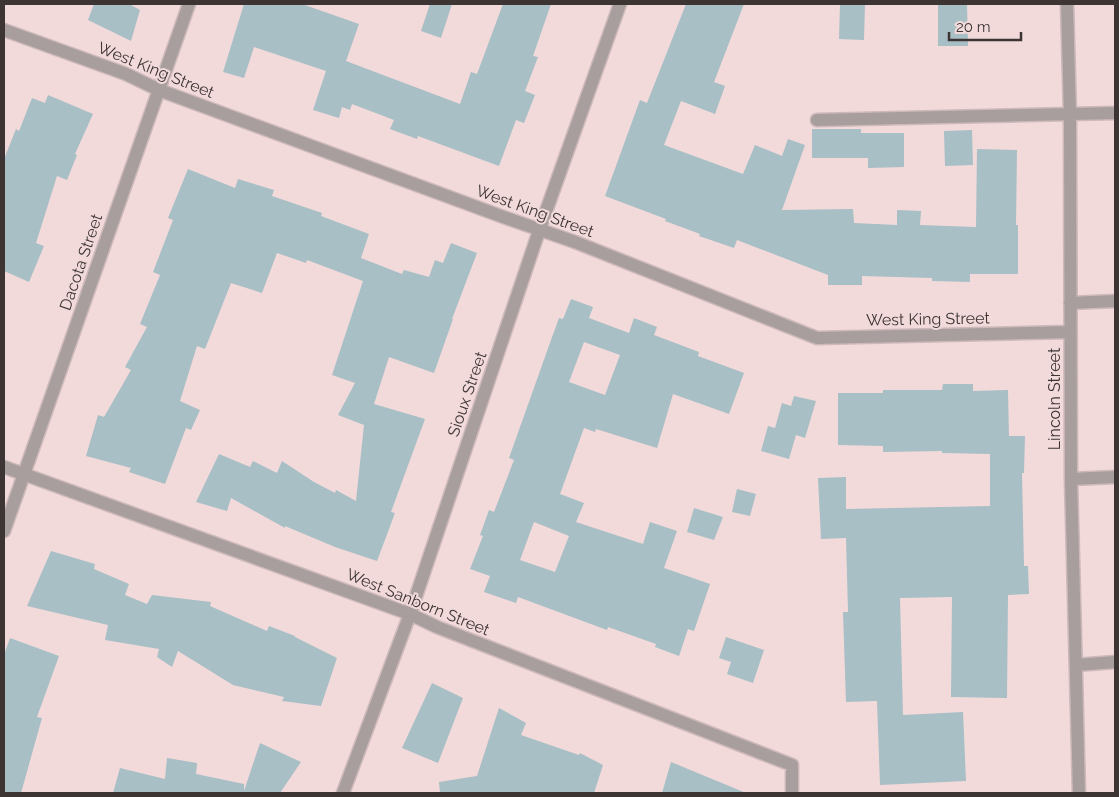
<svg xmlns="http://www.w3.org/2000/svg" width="1119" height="797" viewBox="0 0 1119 797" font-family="Raleway,sans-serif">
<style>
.building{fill:#a7bfc5;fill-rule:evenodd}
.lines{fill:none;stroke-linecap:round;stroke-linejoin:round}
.minor-casing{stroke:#ceb9ba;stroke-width:15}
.minor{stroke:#a89e9e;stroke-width:12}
.labels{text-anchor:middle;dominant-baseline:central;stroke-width:4;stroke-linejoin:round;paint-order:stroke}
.street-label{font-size:16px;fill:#3d3434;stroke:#f2dadb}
</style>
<rect width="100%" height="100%" fill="#f2dadb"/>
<!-- building -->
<path class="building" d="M94,4H129L140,10L131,41L88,20Z
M244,4H302L359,24L346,61L460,104L471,72L477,74L503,4H551L533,56L538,57L525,91L535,95L524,123L516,120L499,166L418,136L417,139L390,129L394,120L352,104L350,110L342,107L339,118L313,110L326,71L254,47L244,78L223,72Z
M430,4H452L441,38L421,31Z
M686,4H744L714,82L725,86L715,114L681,101L664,145L743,174L755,145L782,156L788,139L805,145L782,210L853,209L854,223L897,225V210L921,211L920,225L976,227L977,149L1017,150L1016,225H1018V274H970V282L932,281V278L862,276V285H828V275L737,240L734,248L699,236L700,234L665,221L666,219L605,196L640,100L647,103Z
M840,4H865L864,40L839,39Z
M938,4H967L968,46H938Z
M48,95L93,114L75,154L77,155L67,180L57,176L36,243L44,246L29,282L4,271V159L16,129L19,131L32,98L45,103Z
M812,129H861V133H904V167L868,168V158H812Z
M972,130L973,165L945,166L944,131Z
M188,169L235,188L238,179L274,190L272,196L322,213L321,216L369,234L361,258L402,274L404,270L429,277L435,260L443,263L451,243L477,253L452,319H453L434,373L389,357L374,404L425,419L391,512L395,513L377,561L335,547L285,526V528L231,498L227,511L196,502L219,454L250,467L253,461L277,473L282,461L314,482L335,493L336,490L356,501L364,425L338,415L355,383L332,375L363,281L307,260L306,263L277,253L262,293L231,283L205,349L197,346L180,401L200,410L191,430L186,428L165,484L129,472L131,468L86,456L98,415L104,417L131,370L125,367L147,327L140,324L160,275L153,272L173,220L168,218Z
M571,299L593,307L589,318L629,333L634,318L657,327L654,335L699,352L698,356L744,373L729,414L673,394L657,448L596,429L595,432L584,428L560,494L584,503L576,522L643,544L650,522L677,531L664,568L710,584L694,631L688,629L679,656L655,647L656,644L608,627L607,630L518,597L516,603L484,592L490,576L470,569L483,536L480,535L489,510L494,512L514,460L509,458L551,340L559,318L563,319ZM584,342L620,355L605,395L569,382ZM534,522L569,536L555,572L520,560Z
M943,384H973V391L1008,390L1009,436H1025L1024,473H1022L1024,566H1028L1029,594L1008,595L1007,698L951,697L952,597L900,598L903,715L963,712L966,781L880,785L877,701L846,702L843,612H848L846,538L821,539L818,478L846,477V509L990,506V454L942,453V451L883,452V446L838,445V393H883V390H942Z
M794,396L816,401L805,438L796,435L789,459L761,451L768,426L775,428L782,403L791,406Z
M737,489L756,494L750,516L732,512Z
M694,508L723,517L714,540L687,532Z
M51,551L95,564L94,569L129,584L125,595L147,604L152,595L211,602L210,606L267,631L269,626L295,636V637L337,658L321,706L282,701L284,697L233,685L178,651L172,667L157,657L159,649L105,640L108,625L27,606Z
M726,637L764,650L753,683L727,674L731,662L719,658Z
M10,638L59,656L37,717L42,718L21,793H4V655Z
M432,683L463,698L438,763L402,748Z
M499,708L526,723L521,735L579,755L580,753L603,765L594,793H440L439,782L477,776Z
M260,743L301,762L280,793H113L120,768L165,779L167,758L197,763L196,774L244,784V791Z
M671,762L746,793H662Z"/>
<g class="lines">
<defs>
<path id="minor" d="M1067,4L1070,115L1071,479L1079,793
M4,30L126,74L159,90L509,219L575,242L817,338L1070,332
M817,120L1115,113
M1070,303L1115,301
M4,467L410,614L437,627L792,765V793
M1071,479L1115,477
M4,531L189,4
M1076,665L1115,662
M343,793L410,614L539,231L620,4"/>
</defs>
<!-- minor casing -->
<use href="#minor" class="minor-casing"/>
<!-- minor -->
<use href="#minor" class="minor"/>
</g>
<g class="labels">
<!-- street labels -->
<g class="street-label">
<text transform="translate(156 70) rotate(22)">West King Street</text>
<text transform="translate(535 211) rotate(20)">West King Street</text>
<text transform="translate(81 262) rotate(-71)">Dacota Street</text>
<text transform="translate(928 319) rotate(-1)">West King Street</text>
<text transform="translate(467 394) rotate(-71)">Sioux Street</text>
<text transform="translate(1054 399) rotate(-90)">Lincoln Street</text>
<text transform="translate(418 602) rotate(22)">West Sanborn Street</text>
</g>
</g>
<!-- border -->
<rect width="1119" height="797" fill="none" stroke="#3d3434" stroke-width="10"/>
<!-- scale -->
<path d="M949 32v8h72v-8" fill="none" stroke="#3d3434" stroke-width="2.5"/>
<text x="956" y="32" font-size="15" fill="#3d3434" stroke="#f2dadb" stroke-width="4" paint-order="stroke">20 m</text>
</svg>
